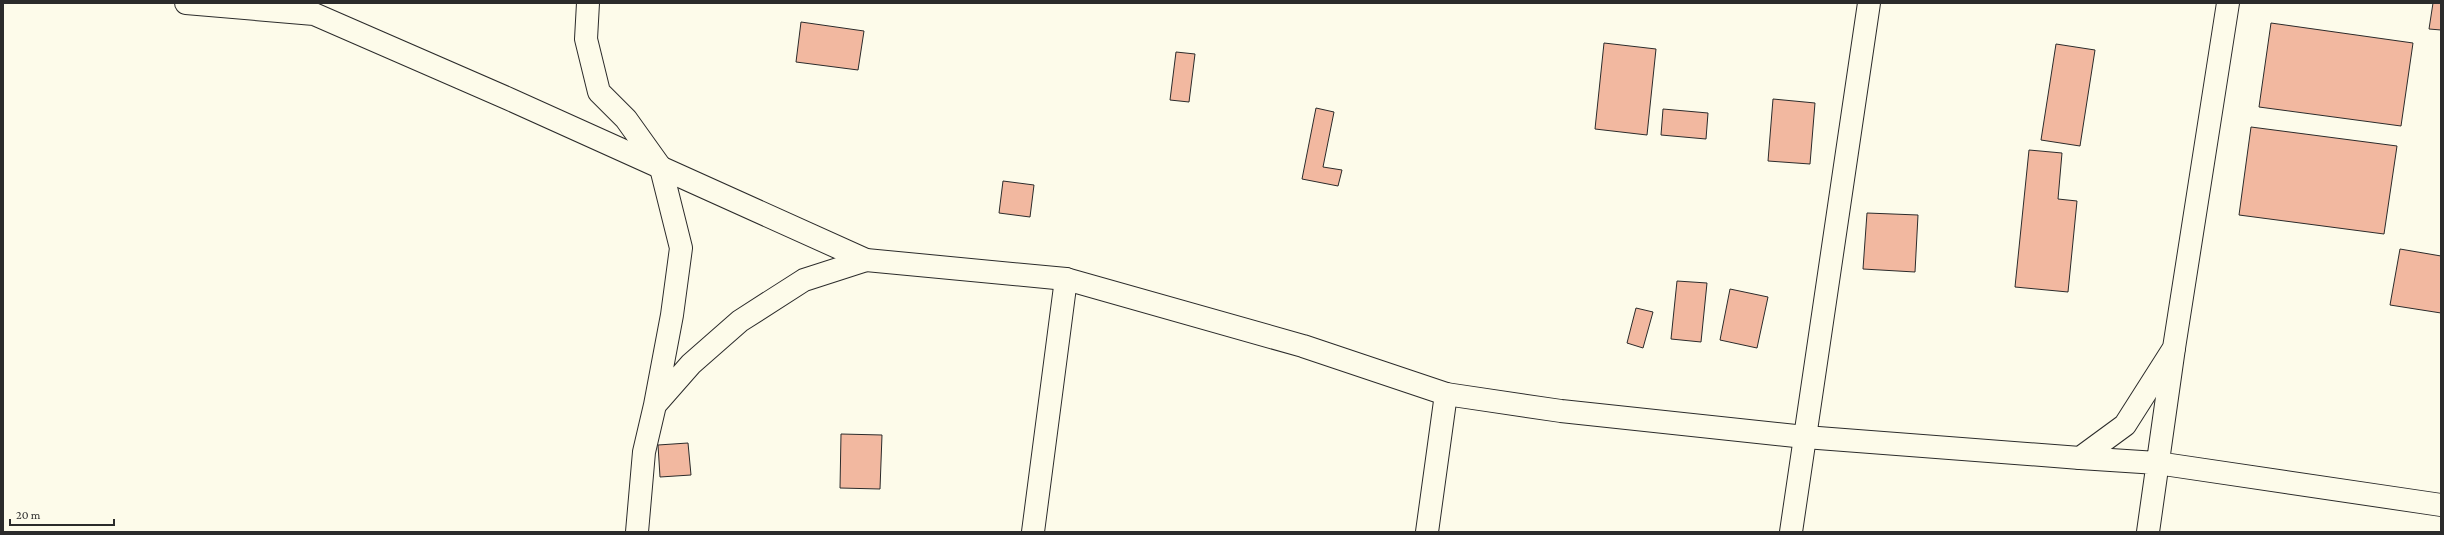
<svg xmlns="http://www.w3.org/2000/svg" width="2444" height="535" viewBox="0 0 2444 535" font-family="'Crimson Pro',serif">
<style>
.building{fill:#f2b8a0;stroke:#2b2b2b}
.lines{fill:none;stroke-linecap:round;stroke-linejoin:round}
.street-casing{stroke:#2b2b2b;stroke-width:24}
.secondary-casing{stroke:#2b2b2b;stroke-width:24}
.street{stroke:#fdfbea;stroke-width:22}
.secondary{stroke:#fdfbea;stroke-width:22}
</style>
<rect width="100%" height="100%" fill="#fdfbea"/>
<!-- building -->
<path class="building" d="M2433,3H2441V30L2429,29Z
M801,22L864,31L858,70L796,62Z
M2271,23L2413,43L2401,126L2259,107Z
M1604,43L1656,49L1647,135L1595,129Z
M2056,44L2095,50L2080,146L2041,140Z
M1176,52L1195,54L1189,102L1170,100Z
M1773,99L1815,103L1810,164L1768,161Z
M1316,108L1334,112L1323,167L1342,170L1338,186L1302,179Z
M1663,109L1708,113L1706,139L1661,135Z
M2251,127L2397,146L2384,234L2239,215Z
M2029,150L2062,153L2058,199L2077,201L2068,292L2015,287Z
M1003,181L1034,185L1030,217L999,213Z
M1867,213L1918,215L1915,272L1863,269Z
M2400,249L2441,256V313L2390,305Z
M1677,281L1707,283L1701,342L1671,339Z
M1730,289L1768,297L1757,348L1720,340Z
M1636,308L1653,312L1643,348L1627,343Z
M841,434L882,435L880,489L840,488Z
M688,443L691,475L660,477L658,445Z"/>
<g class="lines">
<defs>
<path id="street" d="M588,3L586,39L599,92L626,119L661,168L681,248L672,315L655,405
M2080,458L2157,463L2441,505
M637,532L644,452L655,405L691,364L740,321L804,280L866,260
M1033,532L1066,279
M1427,532L1446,394
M1791,532L1869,3
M2148,532L2174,348"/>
<path id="secondary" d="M186,3L314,14L509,99L866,260L1066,279L1303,346L1446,394L1561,411L1805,437L2080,458L2125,425L2174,348L2228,3"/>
</defs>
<!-- street casing -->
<use href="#street" class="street-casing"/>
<!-- secondary casing -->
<use href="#secondary" class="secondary-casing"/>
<!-- street -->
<use href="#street" class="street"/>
<!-- secondary -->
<use href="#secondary" class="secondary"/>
</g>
<!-- border -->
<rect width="2444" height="535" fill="none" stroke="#2b2b2b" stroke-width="8"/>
<!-- scale -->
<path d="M10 519v6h104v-6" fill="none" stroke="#2b2b2b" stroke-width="2"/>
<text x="16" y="519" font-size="12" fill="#2b2b2b" stroke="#fdfbea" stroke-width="3" paint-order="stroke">20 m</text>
</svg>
